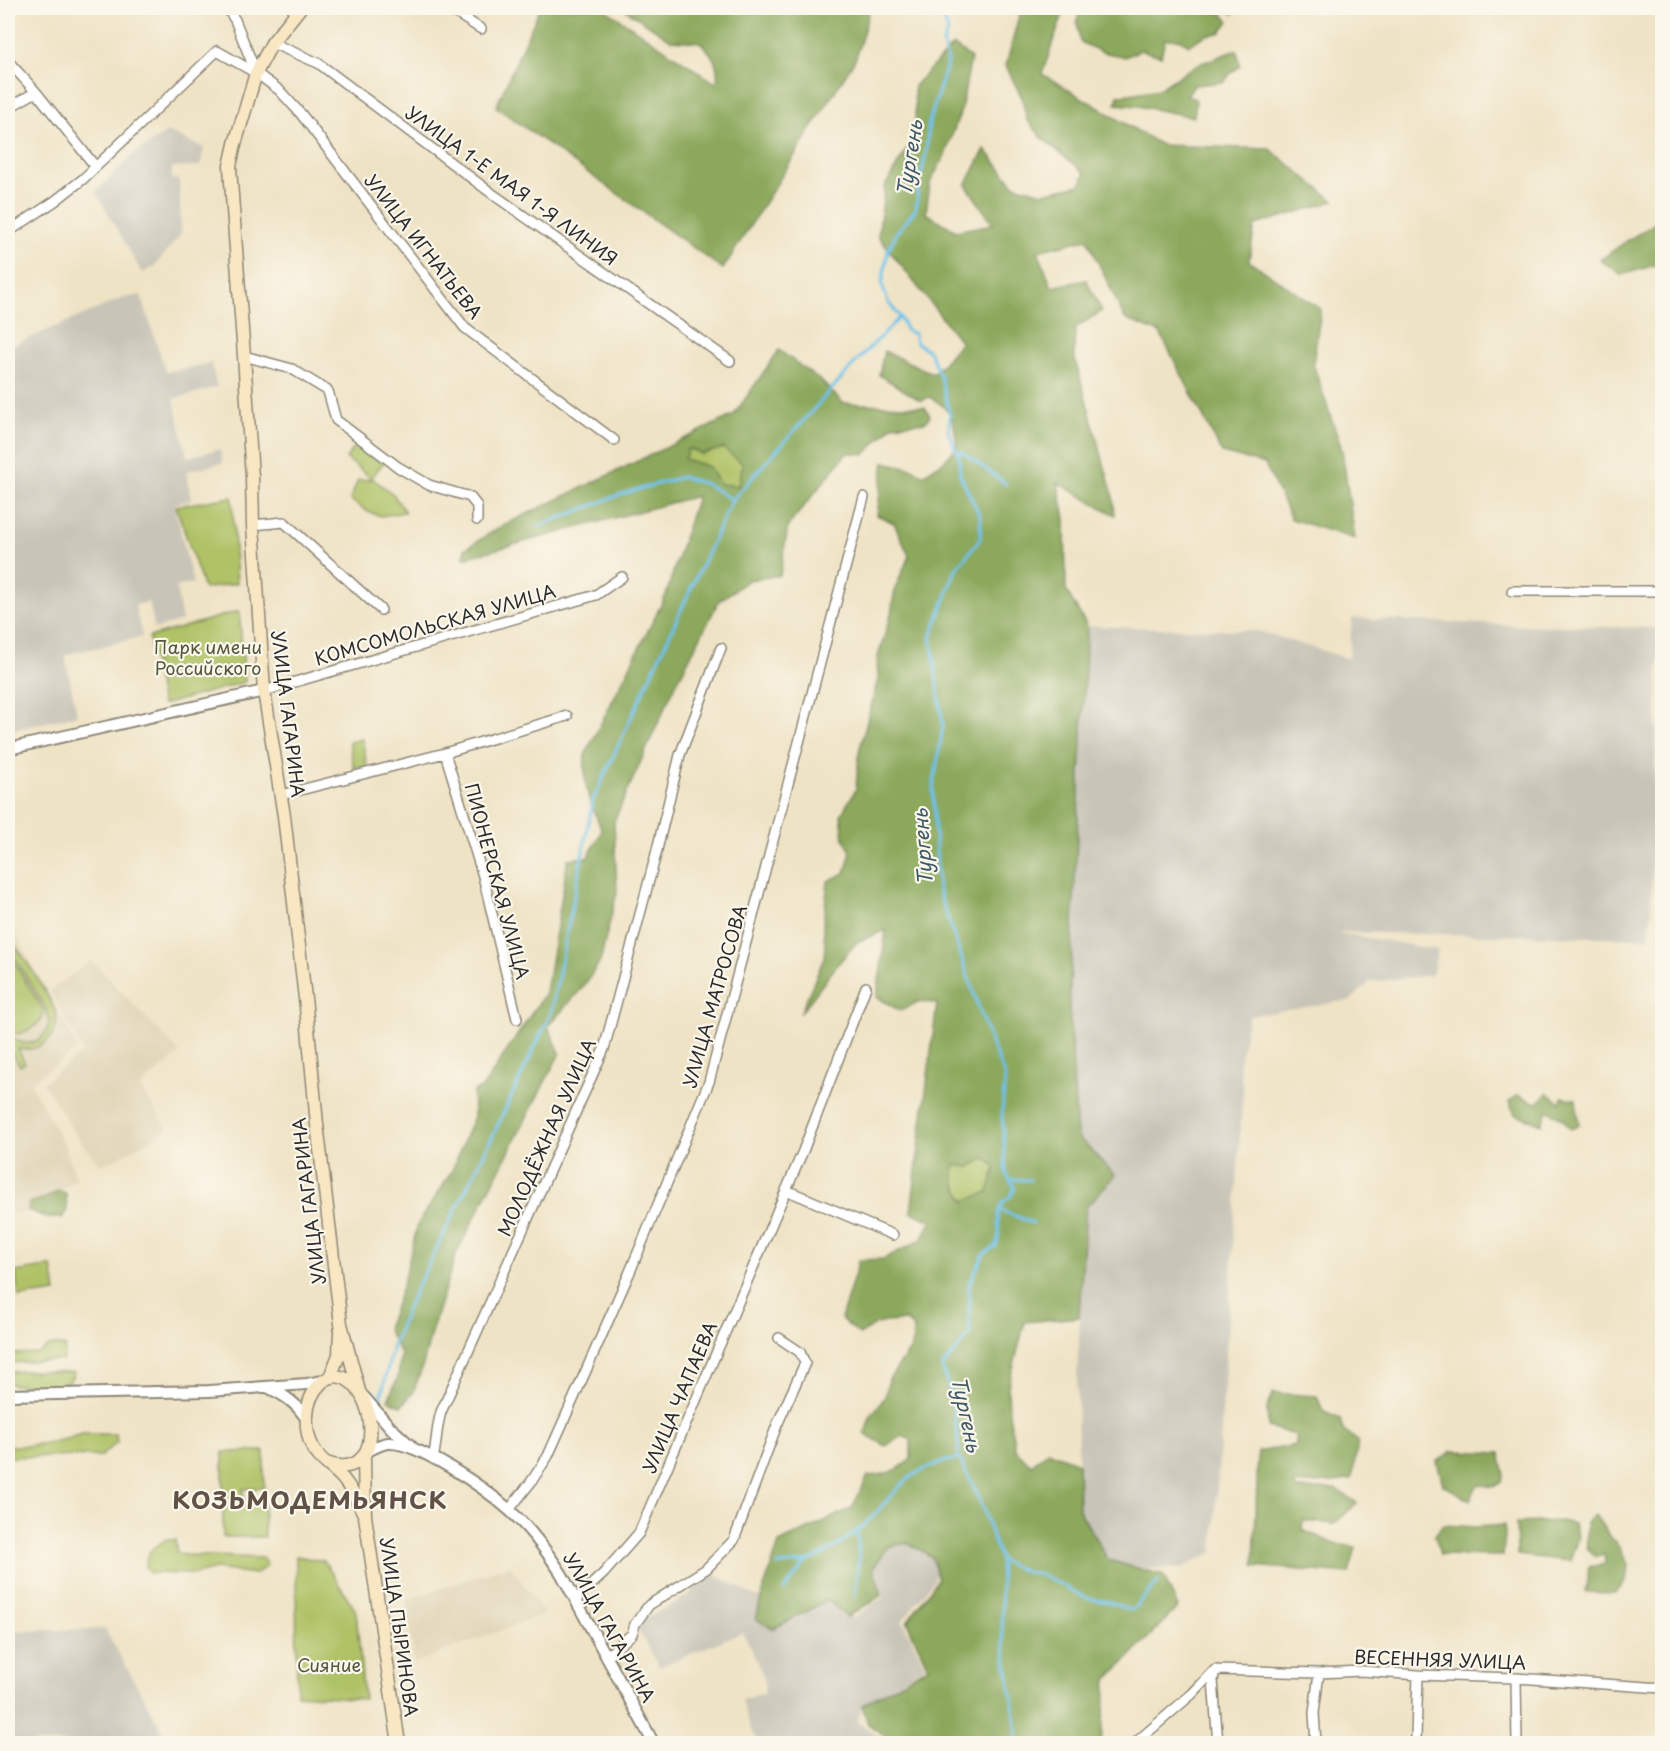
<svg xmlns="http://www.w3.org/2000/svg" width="1670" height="1751" viewBox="0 0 1670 1751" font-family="'Playpen Sans',sans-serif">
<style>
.built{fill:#dfd3b4}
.industrial{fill:#c8c4b8}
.green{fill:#afc266;stroke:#6d7648;stroke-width:1.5}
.forest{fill:#8ba85b;stroke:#5b6a43;stroke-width:1.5;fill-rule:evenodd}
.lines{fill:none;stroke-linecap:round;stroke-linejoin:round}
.stream{stroke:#6fc2eb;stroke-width:3}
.minor-casing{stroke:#8d8778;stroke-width:12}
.tertiary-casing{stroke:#8d8778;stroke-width:14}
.secondary-casing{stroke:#8d8778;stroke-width:15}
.minor{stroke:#fff;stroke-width:9}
.tertiary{stroke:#fff;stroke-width:10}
.secondary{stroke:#f9e7c3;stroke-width:12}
.labels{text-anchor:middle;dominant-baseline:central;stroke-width:4.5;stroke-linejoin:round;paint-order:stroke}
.street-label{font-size:18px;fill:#2b2b2b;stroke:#fbf7ec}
.park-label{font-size:18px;fill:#53583d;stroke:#fbf7ec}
.water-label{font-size:20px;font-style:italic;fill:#3f5865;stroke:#fbf7ec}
.district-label{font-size:24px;font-weight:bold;letter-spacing:1.5px;fill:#625246;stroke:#fbf7ec}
</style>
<rect width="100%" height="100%" fill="#fbf7ec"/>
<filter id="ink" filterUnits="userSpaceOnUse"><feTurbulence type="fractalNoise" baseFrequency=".0167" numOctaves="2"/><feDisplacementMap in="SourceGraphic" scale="12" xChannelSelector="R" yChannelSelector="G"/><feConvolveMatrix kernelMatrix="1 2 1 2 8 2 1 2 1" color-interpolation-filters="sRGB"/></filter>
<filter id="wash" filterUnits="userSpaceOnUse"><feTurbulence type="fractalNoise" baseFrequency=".008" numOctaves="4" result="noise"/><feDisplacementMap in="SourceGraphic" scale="24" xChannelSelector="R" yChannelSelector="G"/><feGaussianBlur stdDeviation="1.35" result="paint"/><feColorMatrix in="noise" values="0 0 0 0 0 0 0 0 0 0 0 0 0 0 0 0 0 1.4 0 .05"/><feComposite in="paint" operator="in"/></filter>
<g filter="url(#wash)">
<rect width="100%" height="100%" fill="#efe3c5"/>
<!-- built -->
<path class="built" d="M12,928L78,1048L30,1083L64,1144L77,1179L58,1193L47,1211L8,1214V929Z
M91,960L180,1053L140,1087L168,1129L118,1158L101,1165L80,1141L43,1083L83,1052L50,991Z
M510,1565L544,1614L414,1663L407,1600Z"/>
<!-- industrial -->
<path class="industrial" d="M167,132L204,148L200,166L172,167V179H179L181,234L155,266L142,273L96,192L134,154Z
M141,295L166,372L211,363L217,387L174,399L187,457L220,449L223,463L186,471L191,500L174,504L193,583L176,587L182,621L155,629L149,602L135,605L142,637L65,655L77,715L8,731V347L123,298Z
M1352,618L1509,625L1659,628L1650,938L1333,932L1438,950L1432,975L1370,982L1351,1000L1249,1016L1239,1063L1243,1090L1213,1552L1181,1569L1145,1568L1108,1560L1079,1510L1077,1377L1086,1207L1115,1175L1077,1136L1069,1008L1087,626L1259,631L1349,659Z
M908,1544L942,1552L934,1580L902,1621L925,1666L862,1706L858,1722L890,1743H758L750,1727L742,1700L765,1693L764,1678L743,1632L659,1667L635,1624L686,1597L711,1572L760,1599L758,1619L770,1629L831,1597L853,1618L884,1597L870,1567L887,1545Z
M105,1629L169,1743H8V1631Z"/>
<!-- green -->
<path class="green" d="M359,441L384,462L371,478L346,458Z
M689,448L702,454L723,448L743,464L738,486L719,484L709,467L684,459Z
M373,479L393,494L405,512L381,516L368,512L350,500L358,480Z
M232,497L237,583L204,589L176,506Z
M239,611L245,682L162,705L149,637Z
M362,739L367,766L354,768L349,742Z
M8,938C18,946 53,1001 56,1014C60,1039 39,1052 18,1049L25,1063L20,1066L8,1047V1033C27,1056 58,1036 46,1009L8,947Z
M8,952L44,1011C44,1023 30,1030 19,1034L12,1032L8,1028Z
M985,1158L996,1167L988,1193L965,1201C957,1188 951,1180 955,1165L970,1167Z
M52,1266L56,1292L19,1297L15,1272Z
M51,1345L66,1347L63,1360L8,1363V1354L38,1353Z
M25,1371L74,1372L70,1381L59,1386L14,1385L8,1382V1372Z
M82,1434H116L117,1442L101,1456L8,1457V1446C33,1447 58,1442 82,1434Z
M264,1451V1488L243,1489L244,1501L264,1500V1537H223V1452Z
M165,1540H175L177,1553L185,1555L263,1558L267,1566L255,1574L216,1569L196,1574L149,1573L145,1566L150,1551Z
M296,1556L324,1561L356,1611L364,1699L297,1694Z"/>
<!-- forest -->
<path class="forest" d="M540,8H603L717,84C719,64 714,56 700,42L671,40L623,8H870L856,58L723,269L496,107Z
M1021,8H1065L1042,74L1161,145L1270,149L1334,201L1255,225L1249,261L1321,309L1313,364L1342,450L1355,539L1291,519L1265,464L1222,453L1160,333L1125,319L1087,239L1038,251L1052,287L1086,280L1102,311L1075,328L1074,356L1113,496L1115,515L1058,483L1065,518L1066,590L1087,626L1069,1008L1077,1136L1115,1175L1086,1207L1079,1317L1025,1322L1008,1387L1009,1413L1015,1449L1031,1465L1048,1451L1078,1463L1079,1510L1108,1560L1163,1575L1178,1607L1107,1680L1101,1743H896L868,1724L862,1705L928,1667L907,1622L938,1579L932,1557L909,1543L889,1546L873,1568L882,1595L847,1617L828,1600L773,1629L756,1619L762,1594L779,1543L852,1508L868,1476C888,1474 896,1472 911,1459V1439L902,1435L886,1446L865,1434L870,1417L885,1397L889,1379L912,1347L914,1329L907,1321C885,1321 877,1321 860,1335L841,1319L859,1260L883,1259L921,1240L932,1221L911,1212L937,1003L918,1002L900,1011L877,997L886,930L857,942L837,965L800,1014L824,958L825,944L823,924L828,881L845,873L851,852L844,839L841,815L856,789L859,752L878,679L877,660L891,614L895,589L909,556L894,523L877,515L884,462L914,469L923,475L943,462L957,447C954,422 954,409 929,397L921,401L879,375L884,351L934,374L961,342L878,236L885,186L916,134L914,86L953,45L971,58L961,110L945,155L930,183L926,213L956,231L993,224L966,185L985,149L1014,185L1043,193L1080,185L1085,173L1044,140L1027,120L1022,98L1006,66ZM985,1158L996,1167L988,1192L965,1201C957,1189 951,1180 955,1165L970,1167Z
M1080,8H1236L1233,14L1226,9L1222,14L1229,21L1220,33L1206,35L1189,45L1179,39H1165L1161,56L1141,50L1125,57L1102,52L1080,42L1077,22Z
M1237,50L1240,66L1230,74L1224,82L1194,85L1187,95L1196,100L1194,117L1138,106L1116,104L1118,96L1159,89L1196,65Z
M1662,219V263L1622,275L1600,260L1628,240Z
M779,350L822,382L843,403L925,407L930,416L926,422L893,425L865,454L847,453L788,526L780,575L749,580L719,601L672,692L614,821L617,892L600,962L583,987L548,1026L560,1053L456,1254L432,1329L423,1365L413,1393L401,1406L388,1400L398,1377L401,1354L387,1329L401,1290L418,1224L452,1171L474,1115L473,1092L483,1087L546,992L568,859L588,857L602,830C589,801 583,788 585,755L666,595L697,496L464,558L465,549L502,526L734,415ZM689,448L702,454L723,448L743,464L738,486L720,484L709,467L684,459Z
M1548,1093L1560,1102L1562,1097L1576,1099L1579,1124L1571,1129L1562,1118L1547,1110L1542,1124L1515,1114L1509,1102L1518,1095L1536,1103Z
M58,1191L66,1193L67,1210L62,1218H48L28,1210L29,1203L46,1198Z
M1273,1393L1317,1396L1323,1411L1340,1419L1344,1431L1358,1441L1352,1479L1335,1482L1295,1484L1296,1489H1336L1357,1503L1334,1524L1303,1521L1302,1530L1336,1544L1356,1547L1349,1574L1254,1566L1258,1452L1296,1445V1435L1268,1427L1267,1408Z
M1453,1451L1500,1453L1504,1472L1502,1482L1493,1487L1478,1484L1470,1500L1443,1485L1437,1461Z
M1595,1515L1608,1534L1617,1544L1628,1565L1626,1582L1615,1593L1585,1592L1589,1567L1606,1564L1604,1554L1595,1557L1587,1548L1586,1522Z
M1561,1521L1574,1524L1578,1538L1570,1561L1517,1555L1516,1523Z
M1443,1525L1477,1527L1504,1525L1505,1535L1503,1556L1440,1555L1435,1535Z"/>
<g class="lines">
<!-- stream -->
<path class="stream" d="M965,8L962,11L960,8L956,9L953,15L946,18L945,23L948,30L943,43L948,62L929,122L926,153L918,188L916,209L897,232L888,250L882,285L888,302L900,317L907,331L915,334L916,342L930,352L941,378L950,416L948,431L959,457L960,475L981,518L980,539L956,569L931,637L943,726L933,789L938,890L990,1040L1005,1077L1002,1113L1006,1174L1015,1188L1010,1197L1003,1202L998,1214L999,1234L996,1246L984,1254L969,1284L970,1334L942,1367L952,1398L958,1439L959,1458L979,1497L1000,1559L1003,1639L1019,1744
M957,451L964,453L1006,484
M539,526L622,494L682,477L706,484L731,499
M1009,1179L1030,1180
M1000,1210L1033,1223
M379,1405L393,1346L409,1303L487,1148L551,1013L593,800L732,500L856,362L900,317
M1000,1560L1026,1572L1042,1575L1086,1598L1114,1603L1128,1610L1133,1609L1158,1582
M778,1565C787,1564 797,1564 805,1562C828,1555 861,1530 877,1512C888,1499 898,1486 912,1476C926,1467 943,1461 959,1458
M784,1590L806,1562
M855,1596L859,1557L857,1530
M1007,1740L1018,1736"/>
</g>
</g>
<g filter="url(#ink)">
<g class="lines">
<defs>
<path id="minor" d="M227,8L235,20L256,73
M448,8L481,29
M272,43L318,63L494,195L730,361
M8,61L36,92L95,166
M8,108L36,92
M8,232L55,201L83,179L217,51L256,73L279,90L301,114L465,328L614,440
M244,356L292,369L328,391L336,420L398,467L429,485L470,497L477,506V520
M253,525L284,522L381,610
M1512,591H1662
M264,691L596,595L622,577
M445,753L483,876L517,1019
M281,795L445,753L567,716
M786,1190L893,1235
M433,1459C437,1442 436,1429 441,1412L604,1049L655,858L680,755L721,648
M509,1510L531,1482L548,1456L629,1274L709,1082L864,497
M576,1599L604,1573L639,1533L803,1151L866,987
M607,1656L632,1634L635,1624L649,1605L706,1569L734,1540L777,1425L805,1363L800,1352L779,1338
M1215,1670L1319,1673L1362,1671L1418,1675L1516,1678L1662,1688
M1215,1670L1213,1680L1218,1744
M1516,1678L1517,1744
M1134,1744L1192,1694L1215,1670
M1316,1744L1314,1713L1319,1673
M1418,1744L1416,1737L1418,1675"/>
<path id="tertiary" d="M8,749L264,691
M267,1387C284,1395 297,1403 307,1420
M8,1395L209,1391L307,1384L323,1381
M364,1397L391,1428L411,1446
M366,1452C373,1448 380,1444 388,1443C417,1441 486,1489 508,1509C529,1527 546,1550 561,1573L654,1744"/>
<path id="secondary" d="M300,8L272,43L256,73L235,144L230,166L231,182L244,356L252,477L253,525L264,691L284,816L306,1007L317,1124L341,1324L359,1391
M330,1377L339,1355L340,1331
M364,1457L365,1516L399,1744
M326,1463C384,1484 379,1397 346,1379C338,1374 327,1377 321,1383C303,1400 302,1436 318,1455C325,1464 337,1471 344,1480C353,1491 359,1504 365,1516"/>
</defs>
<!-- minor casing -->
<use href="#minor" class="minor-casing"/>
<!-- tertiary casing -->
<use href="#tertiary" class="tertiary-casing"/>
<!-- secondary casing -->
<use href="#secondary" class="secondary-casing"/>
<!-- minor -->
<use href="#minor" class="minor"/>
<!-- tertiary -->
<use href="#tertiary" class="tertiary"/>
<!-- secondary -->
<use href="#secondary" class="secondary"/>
</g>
</g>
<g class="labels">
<!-- street labels -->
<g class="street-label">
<text transform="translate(512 185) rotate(36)">УЛИЦА 1-Е МАЯ 1-Я ЛИНИЯ</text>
<text transform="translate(424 246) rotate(52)">УЛИЦА ИГНАТЬЕВА</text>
<text transform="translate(435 624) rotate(-16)">КОМСОМОЛЬСКАЯ УЛИЦА</text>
<text transform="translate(289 714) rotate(83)">УЛИЦА ГАГАРИНА</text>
<text transform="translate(498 881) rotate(75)">ПИОНЕРСКАЯ УЛИЦА</text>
<text transform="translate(714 996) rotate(-74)">УЛИЦА МАТРОСОВА</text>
<text transform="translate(546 1137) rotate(-66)">МОЛОДЁЖНАЯ УЛИЦА</text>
<text transform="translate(308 1201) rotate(-97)">УЛИЦА ГАГАРИНА</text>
<text transform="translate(679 1397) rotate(-67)">УЛИЦА ЧАПАЕВА</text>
<text transform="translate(400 1627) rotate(82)">УЛИЦА ПЫРИНОВА</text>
<text transform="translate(610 1627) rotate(61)">УЛИЦА ГАГАРИНА</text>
<text transform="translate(1440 1659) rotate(2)">ВЕСЕННЯЯ УЛИЦА</text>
</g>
<!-- park labels -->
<g class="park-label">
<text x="208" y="646">Парк имени<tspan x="208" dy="21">Российского</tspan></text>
<text x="329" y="1664">Сияние</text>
</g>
<!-- water labels -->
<g class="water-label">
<text transform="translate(909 158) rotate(-81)">Тургень</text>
<text transform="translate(922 847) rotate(-94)">Тургень</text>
<text transform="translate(967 1414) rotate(78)">Тургень</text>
</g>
<!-- district labels -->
<g class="district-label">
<text x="310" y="1499">КОЗЬМОДЕМЬЯНСК</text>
</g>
</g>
<!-- margin -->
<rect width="1670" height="1751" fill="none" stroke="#fbf7ec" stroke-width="30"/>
</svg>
